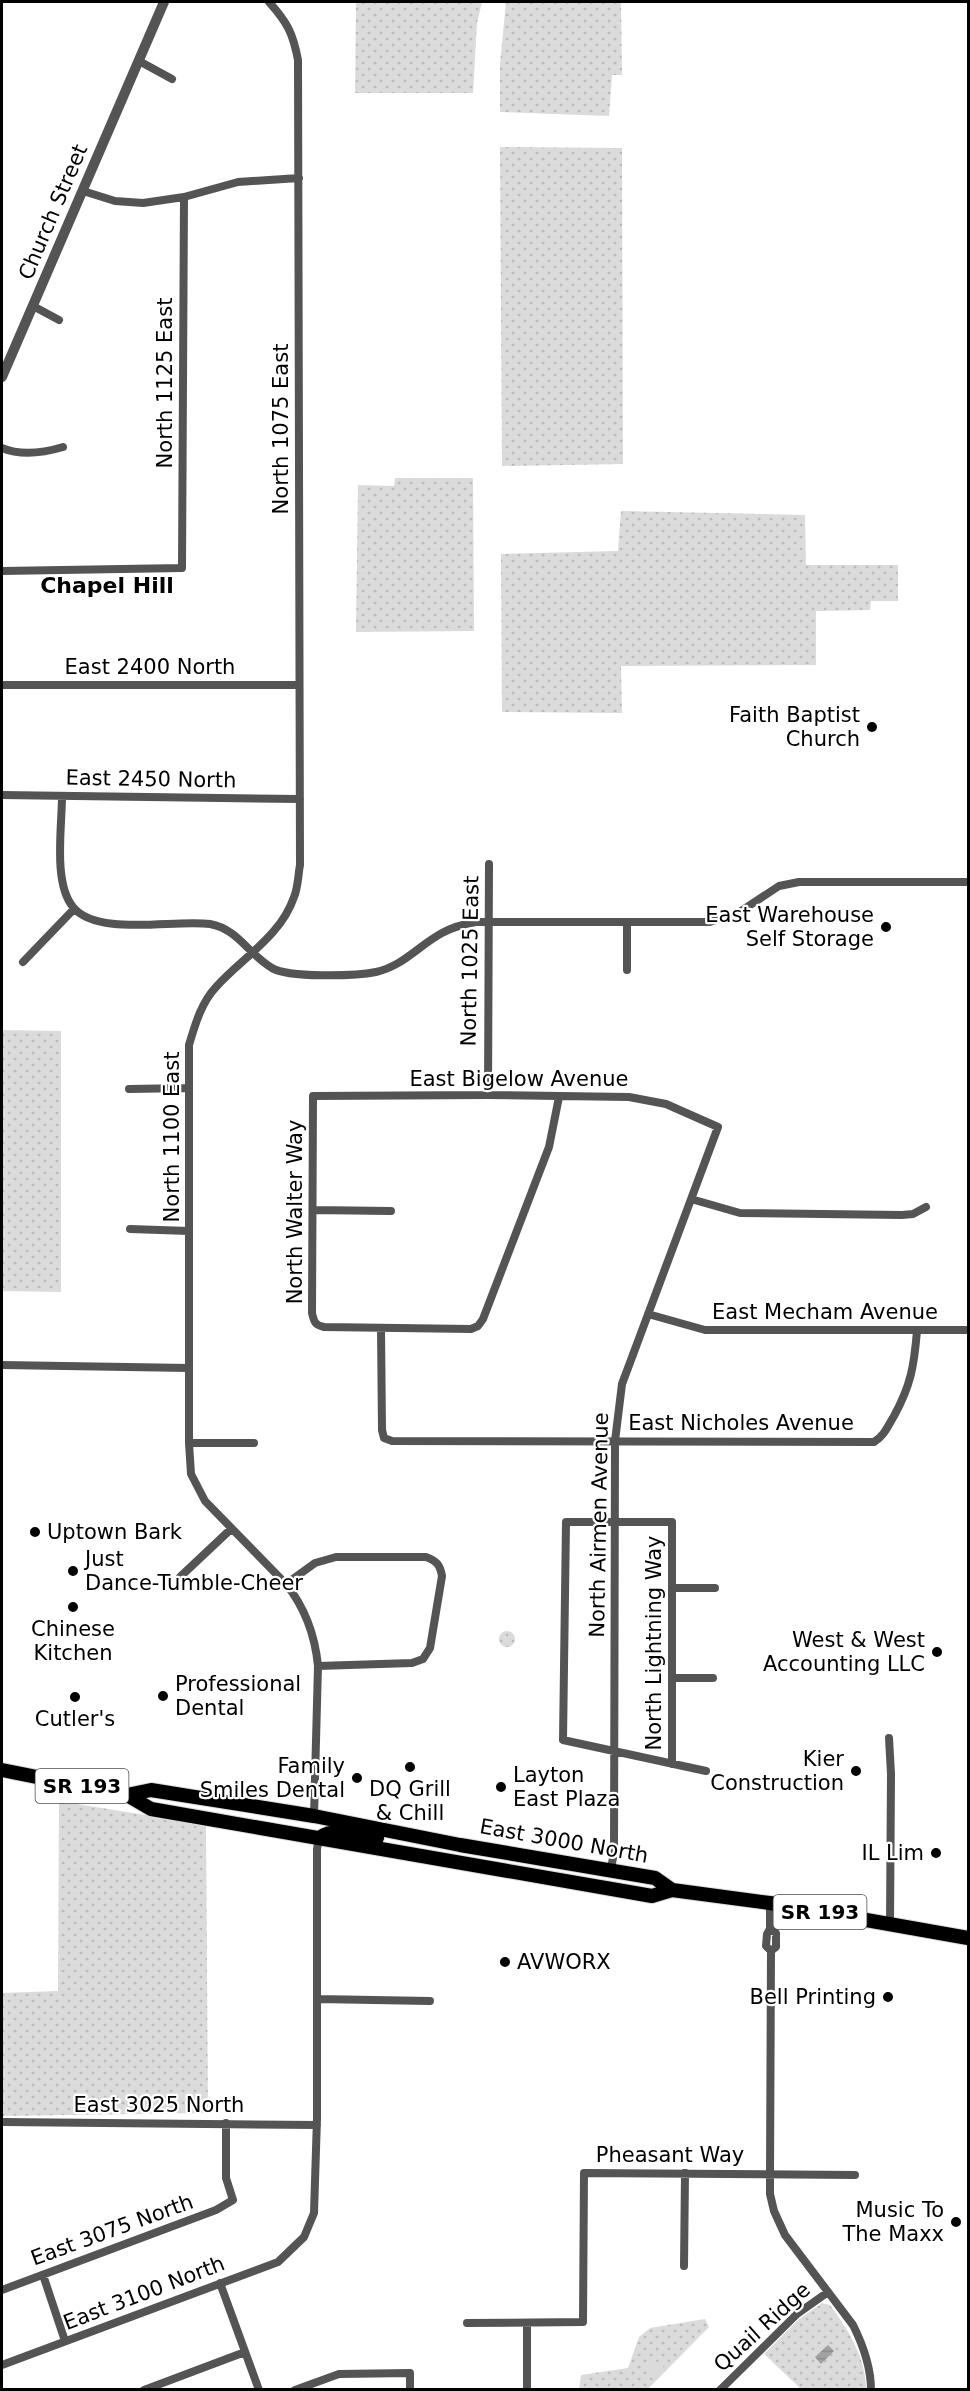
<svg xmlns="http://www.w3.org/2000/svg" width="970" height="2391" viewBox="0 0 970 2391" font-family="'DejaVu Sans',sans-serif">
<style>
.grass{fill:url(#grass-dots)}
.pitch{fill:#dbdbdb}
.water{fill:url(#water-rules)}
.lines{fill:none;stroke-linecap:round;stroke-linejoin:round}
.primary-casing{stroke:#dbdbdb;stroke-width:16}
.minor{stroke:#545454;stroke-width:8}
.tertiary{stroke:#545454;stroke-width:10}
.primary{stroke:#000;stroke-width:14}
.poi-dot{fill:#000;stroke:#fff;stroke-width:2}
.labels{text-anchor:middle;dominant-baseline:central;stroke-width:4.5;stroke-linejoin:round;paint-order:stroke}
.shield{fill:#fff;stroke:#4c4c4c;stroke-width:1.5}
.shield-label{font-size:20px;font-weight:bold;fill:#000}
.street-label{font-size:21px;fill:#000;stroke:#fff}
.poi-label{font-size:21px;fill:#000;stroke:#fff;text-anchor:end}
.neighbourhood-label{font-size:22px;font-weight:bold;fill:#000;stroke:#fff}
</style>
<defs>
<pattern id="grass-dots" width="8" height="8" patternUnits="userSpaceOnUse" patternTransform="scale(1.5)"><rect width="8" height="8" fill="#dbdbdb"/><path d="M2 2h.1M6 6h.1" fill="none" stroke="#bababa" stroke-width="1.8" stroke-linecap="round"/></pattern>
<pattern id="water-rules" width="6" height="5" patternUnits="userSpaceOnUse" patternTransform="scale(1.5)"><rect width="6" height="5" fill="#a2a2a2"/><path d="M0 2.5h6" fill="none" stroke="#8a8a8a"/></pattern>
</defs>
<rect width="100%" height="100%" fill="#fff"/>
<!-- grass -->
<path class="grass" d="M356,2H482L477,23L473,93H355Z
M506,2H621L622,75H612L609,116L500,112V64Z
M500,147L622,148L623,464L502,466Z
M395,478H473L474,631L356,632L358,485L394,486Z
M621,511L805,515L806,565H898V601H871L870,610L816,611V665L621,666L622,713L502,712L501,554L618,551Z
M2,1030L61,1031V1292L2,1291Z
M499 1639a8 8 0 1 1 16 0a8 8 0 1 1-16 0Z
M59,1801L206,1825L208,2113L2,2116V1993L58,1991Z
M822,2303L830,2305C848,2329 866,2358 866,2389H801L764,2354L798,2320Z
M705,2319L709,2327L648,2389L579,2390L581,2375L628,2368L639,2337L650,2328Z"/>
<!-- pitch -->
<path class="pitch" d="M651,2357L665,2368L657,2378L643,2367Z"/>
<!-- water -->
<path class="water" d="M828,2345L834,2351L821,2364L815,2357Z"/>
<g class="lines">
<defs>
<path id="primary" d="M2,1770L127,1795L151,1809L652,1896L672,1890L770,1903L968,1938
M127,1795L151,1790L314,1816L460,1845L655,1878L672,1890
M319,1838C335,1826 358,1835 377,1838"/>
</defs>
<!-- primary casing -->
<use href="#primary" class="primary-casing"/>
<!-- minor -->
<path class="minor" d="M269,2C287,22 293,33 298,60L300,865C298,876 298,888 294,897C281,936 242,958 216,987C201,1003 195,1025 189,1045V1443L191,1474L205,1501L286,1584C306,1609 315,1635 318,1666L314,1816
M139,61L172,79
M83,191L115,201L143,203L184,197L238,182L299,178
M33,306L59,320
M2,448C21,456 43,453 63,447
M2,571L182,568L184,197
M2,685H299
M2,795L300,799
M62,796C62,827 53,883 73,907C97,937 175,919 210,924C238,929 249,955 272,968C288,978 356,976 376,972C403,966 418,946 442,933C453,927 464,924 476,922H710L738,913L779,886L799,882H968
M627,922V970
M23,962L74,909
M129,1089L189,1088
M488,1095L489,864
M559,1097L549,1147L483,1319L478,1326L471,1329L324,1327C315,1325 314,1322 312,1313L313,1096L488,1095L629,1097L666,1104L718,1127L622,1384L615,1441L614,1852L611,1869
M691,1199L740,1213L902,1215L913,1214L926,1207
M313,1210L391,1211
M130,1229L189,1231
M648,1314L705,1330H968
M381,1328L382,1430L384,1438L392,1441L874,1442C884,1436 888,1426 894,1416C911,1385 914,1366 917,1331
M2,1365L189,1368
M189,1443H254
M180,1577L231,1529
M286,1584L315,1563L336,1557H426C437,1561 440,1565 442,1576L430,1648L423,1659L412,1663L318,1666
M673,1588H715
M672,1678H713
M889,1738L891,1774L890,1925
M672,1764V1522H566L563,1740L706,1771
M770,1903V1929L767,1934L766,1946L771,1951L776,1947V1933L770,1929
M771,1951L770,2174V2194L774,2211L785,2235L853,2325C863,2345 871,2368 871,2390
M317,1999L430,2001
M2,2122L317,2125
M684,2266L685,2173
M43,2275L65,2341
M220,2283L259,2390
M2,2290L216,2210L233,2200L226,2178V2123
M467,2323L583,2322L584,2173L855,2175
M2,2365L278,2262L304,2237L314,2213L317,2118V1849L319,1838
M144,2390L245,2352
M295,2390L339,2374L410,2373V2390
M527,2390V2323
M720,2390L797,2314L828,2292"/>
<!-- tertiary -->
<path class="tertiary" d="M2,377L164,2"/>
<!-- primary -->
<use href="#primary" class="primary"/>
</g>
<!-- markers -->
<g class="poi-dot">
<circle cx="872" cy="727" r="6"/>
<circle cx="886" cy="927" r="6"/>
<circle cx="35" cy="1532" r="6"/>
<circle cx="73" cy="1571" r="6"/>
<circle cx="73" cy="1607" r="6"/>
<circle cx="937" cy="1652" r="6"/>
<circle cx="163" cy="1696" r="6"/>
<circle cx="75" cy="1697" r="6"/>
<circle cx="410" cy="1767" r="6"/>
<circle cx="856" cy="1771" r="6"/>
<circle cx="357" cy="1778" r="6"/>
<circle cx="501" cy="1787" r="6"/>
<circle cx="936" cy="1853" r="6"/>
<circle cx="505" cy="1962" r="6"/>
<circle cx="888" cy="1997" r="6"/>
<circle cx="956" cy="2222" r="6"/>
</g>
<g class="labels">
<!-- shield labels -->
<g class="shield">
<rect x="35.5" y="1769" width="93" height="34" rx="4.5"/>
<rect x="773.5" y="1895" width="93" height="34" rx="4.5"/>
</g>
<g class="shield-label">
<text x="82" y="1786">SR 193</text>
<text x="820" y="1912">SR 193</text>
</g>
<!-- street labels -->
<g class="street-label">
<text transform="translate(53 212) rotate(-67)">Church Street</text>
<text transform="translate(165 383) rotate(-90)">North 1125 East</text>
<text transform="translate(281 429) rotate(-90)">North 1075 East</text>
<text x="150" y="667">East 2400 North</text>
<text transform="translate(151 779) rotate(1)">East 2450 North</text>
<text transform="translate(470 961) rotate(-89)">North 1025 East</text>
<text x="519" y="1079">East Bigelow Avenue</text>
<text transform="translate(172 1137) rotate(-90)">North 1100 East</text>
<text transform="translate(295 1212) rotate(-90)">North Walter Way</text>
<text x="825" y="1312">East Mecham Avenue</text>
<text x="741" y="1423">East Nicholes Avenue</text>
<text transform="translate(599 1525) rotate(-89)">North Airmen Avenue</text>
<text transform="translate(654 1643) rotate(-90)">North Lightning Way</text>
<text transform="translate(564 1841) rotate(10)">East 3000 North</text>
<text x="159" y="2105">East 3025 North</text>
<text x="670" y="2155">Pheasant Way</text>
<text transform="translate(112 2230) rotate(-20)">East 3075 North</text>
<text transform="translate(144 2293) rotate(-21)">East 3100 North</text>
<text transform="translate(762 2327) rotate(-42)">Quail Ridge</text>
</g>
<!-- poi labels -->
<g class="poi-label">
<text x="860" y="715">Faith Baptist<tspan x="860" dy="24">Church</tspan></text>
<text x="874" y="915">East Warehouse<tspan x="874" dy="24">Self Storage</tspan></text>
<text x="47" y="1532" text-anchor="start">Uptown Bark</text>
<text x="85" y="1559" text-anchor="start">Just<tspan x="85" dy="24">Dance-Tumble-Cheer</tspan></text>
<text x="73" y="1629" text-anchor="middle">Chinese<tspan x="73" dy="24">Kitchen</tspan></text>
<text x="925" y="1640">West &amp; West<tspan x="925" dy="24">Accounting LLC</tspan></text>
<text x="175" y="1684" text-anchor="start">Professional<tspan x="175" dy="24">Dental</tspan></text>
<text x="75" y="1719" text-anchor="middle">Cutler's</text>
<text x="844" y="1759">Kier<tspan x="844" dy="24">Construction</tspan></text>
<text x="345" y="1766">Family<tspan x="345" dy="24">Smiles Dental</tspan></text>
<text x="513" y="1775" text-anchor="start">Layton<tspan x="513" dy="24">East Plaza</tspan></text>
<text x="410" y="1789" text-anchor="middle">DQ Grill<tspan x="410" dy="24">&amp; Chill</tspan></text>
<text x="924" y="1853">IL Lim</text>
<text x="517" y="1962" text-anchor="start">AVWORX</text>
<text x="876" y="1997">Bell Printing</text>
<text x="944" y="2210">Music To<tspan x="944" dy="24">The Maxx</tspan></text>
</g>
<!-- neighbourhood labels -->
<g class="neighbourhood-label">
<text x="107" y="585">Chapel Hill</text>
</g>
</g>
<!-- border -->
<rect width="970" height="2391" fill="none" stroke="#000000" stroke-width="6"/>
</svg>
